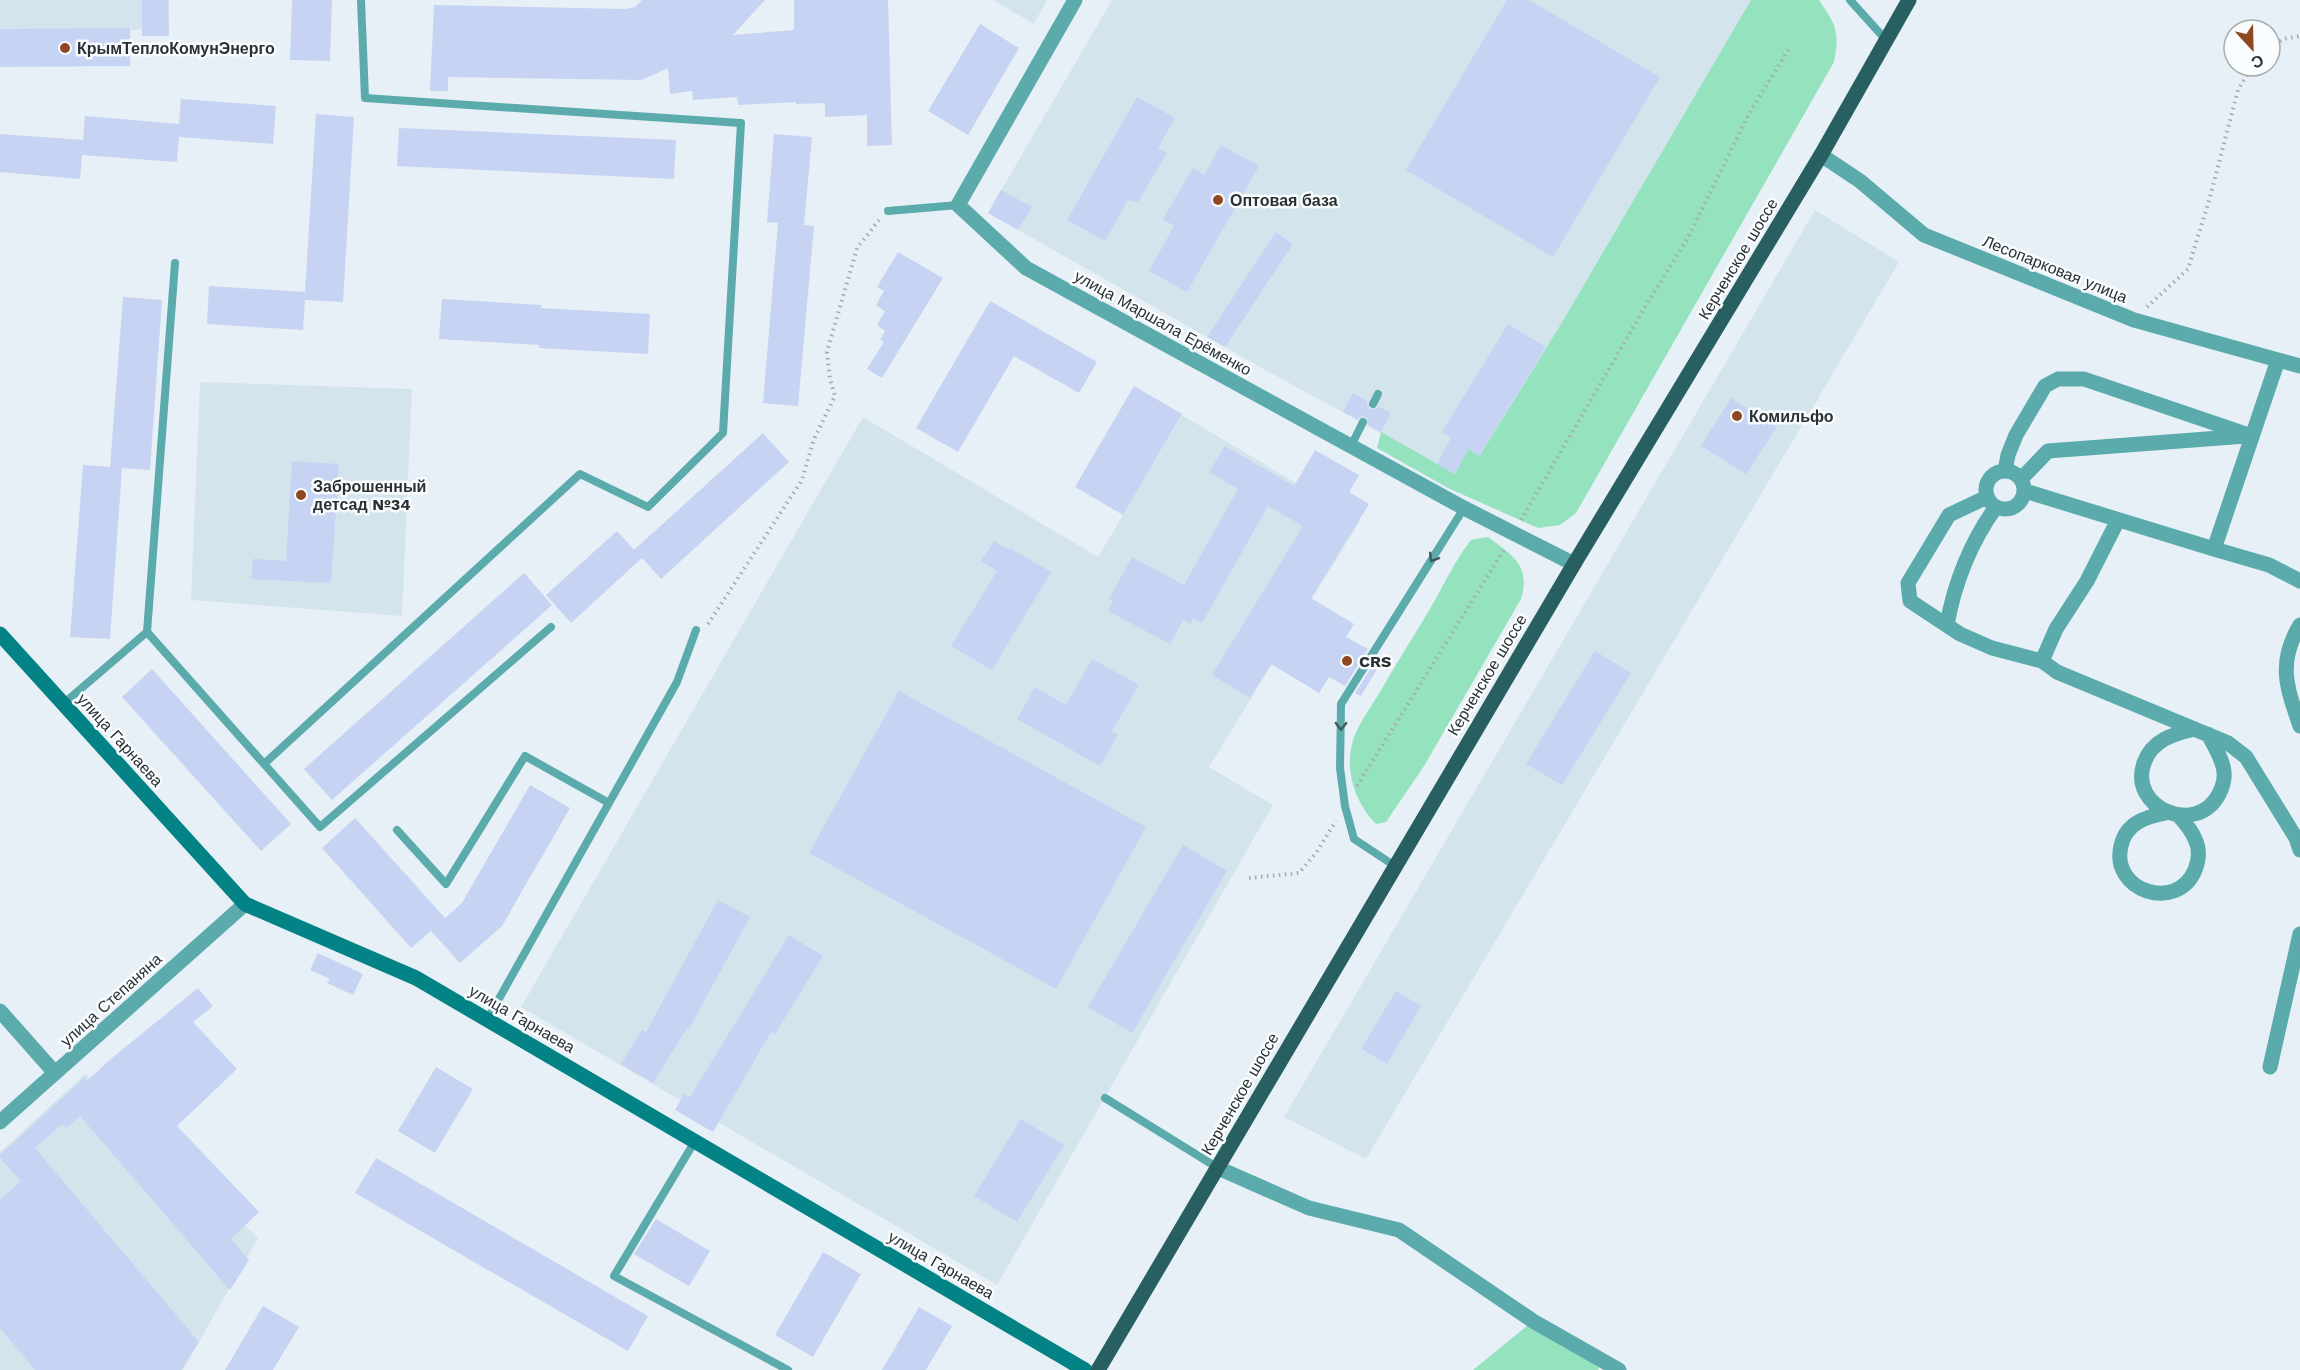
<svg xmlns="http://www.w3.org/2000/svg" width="2300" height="1370" viewBox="0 0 2300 1370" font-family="'Work Sans',sans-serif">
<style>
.built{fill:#d4e4ed}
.green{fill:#95e2be}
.building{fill:#c7d3f2}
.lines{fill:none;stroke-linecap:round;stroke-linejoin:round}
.path{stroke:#a2aaae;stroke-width:4;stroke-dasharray:1.5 4.5;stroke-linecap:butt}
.lane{stroke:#5baaac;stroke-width:8}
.street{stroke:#5baaac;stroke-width:15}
.secondary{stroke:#038386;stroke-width:15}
.primary{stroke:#286062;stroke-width:15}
.oneway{stroke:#3c5b5d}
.poi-dot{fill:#8f4922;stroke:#f9fdff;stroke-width:2}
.labels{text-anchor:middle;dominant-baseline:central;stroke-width:5;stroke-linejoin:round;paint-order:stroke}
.poi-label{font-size:16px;font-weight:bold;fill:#2c3032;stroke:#f9fdff;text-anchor:start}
.street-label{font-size:16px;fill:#2c3032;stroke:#f9fdff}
</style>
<rect width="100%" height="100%" fill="#e7f0f6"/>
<!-- built -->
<path class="built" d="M0,0H169V30L0,29Z
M993,0H1047L1034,24Z
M1112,0H1751L1558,329L1479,456L1455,474L1260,367L988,213Z
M1815,210L1899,262L1366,1159L1284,1117Z
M200,382L412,389L402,616L191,600Z
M1182,415L1360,521L1209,767L1273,805L997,1285L521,1007L863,417L1098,557Z
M85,1074L258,1238L183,1370H0V1152Z"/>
<!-- green -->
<path class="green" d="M1751,0H1819C1836,25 1840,32 1834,62L1576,513L1560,525L1538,528L1448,488L1377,448L1381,432L1455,474L1468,449L1480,455L1558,329Z
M1488,537C1513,556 1531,565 1521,599L1424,766L1386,822L1376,824C1358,806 1346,777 1351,749C1354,729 1369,710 1380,692C1395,666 1411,640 1427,614C1442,589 1453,563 1471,540Z
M1533,1321L1603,1361L1598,1370H1473Z"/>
<!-- building -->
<path class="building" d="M142,0H168L169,36H142Z
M292,0H332L330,61L290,60Z
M642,0H765L733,35L794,30V0H888L892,145L867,146V115L825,117V103L796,104V102L738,105L737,97L693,100L692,91L670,94L668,68L642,80L448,77V91H430L434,5L625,9L635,7Z
M1507,0H1529L1660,77L1553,257L1406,170Z
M980,24L1019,48L968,135L928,111Z
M130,28V66L0,67V29Z
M1137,97L1175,118L1158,148L1167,153L1138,202L1128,200L1105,241L1067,220Z
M181,99L276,106L273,144L179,137L177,162L82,155L80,179L0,172V134L83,140L85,116L179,124Z
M316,114L354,117L343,302L305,300L303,330L207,324L209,286L305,292Z
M399,128L676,140L674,179L397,166Z
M774,134L812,137L804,225L814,226L798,406L763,403L778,223L767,222Z
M1221,145L1259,166L1187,292L1149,271L1174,226L1163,219L1193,168L1204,175Z
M1001,190L1032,207L1018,230L988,213Z
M1276,232L1293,244L1225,347L1207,337Z
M898,252L943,278L882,378L867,369L884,342L880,340L885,331L877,325L885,311L876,305L884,291L877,287Z
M123,297L162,300L150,470L122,468L110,639L70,637L83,465L110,467Z
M442,299L542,305L541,308L650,314L648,354L539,348V345L439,339Z
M990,301L1097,362L1079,393L1014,356L958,452L916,428Z
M1508,324L1546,347L1479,456L1468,449L1455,474L1437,464L1451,438L1442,432Z
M1134,386L1182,414L1123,515L1075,487Z
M1353,393L1367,401V405L1370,409L1374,410L1379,407L1391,413L1381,432L1368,425L1369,421L1366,417L1362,416L1357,419L1343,412Z
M1731,398L1777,427L1746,474L1701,446Z
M763,433L789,462L661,579L642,558L571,623L546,595L617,531L634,550Z
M1225,446L1294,486L1315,450L1359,475L1349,492L1369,504L1311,598L1354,624L1346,637L1368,649L1345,686L1329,677L1319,693L1271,664L1250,698L1212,675L1303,526L1268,506L1202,623L1193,619L1190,624L1183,620L1170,644L1108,611L1113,601L1109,599L1132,557L1184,585L1238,489L1209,472Z
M292,461L339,464L331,583L251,579L253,559L286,561Z
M994,541L1009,550L1010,548L1051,572L992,670L951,646L997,571L981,561Z
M524,573L552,605L332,800L304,769Z
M1595,651L1631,673L1562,785L1526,764Z
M1379,656L1383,659L1361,696L1355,693Z
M1092,659L1139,685L1112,731L1118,735L1100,766L1017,719L1035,687L1066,705Z
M152,669L291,824L261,851L122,697Z
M899,691L1146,827L1056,989L809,853Z
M530,785L570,808L502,926L460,963L431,931L411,948L322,848L355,818L445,918L462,903Z
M1183,845L1227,871L1132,1033L1088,1007Z
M718,900L750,917L689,1029L687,1028L653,1083L621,1064L642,1030L646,1032Z
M789,935L823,956L775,1034L771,1032L713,1132L675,1110L684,1094L690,1097Z
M318,953L363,974L353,995L327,983L330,979L310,970Z
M198,988L213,1006L193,1022L237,1069L177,1126L259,1212L231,1239L249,1260L230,1290L80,1116L66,1128L62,1124L35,1148L199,1342L181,1370H35L0,1328V1200L21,1181L0,1158V1155L84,1078L87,1081L112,1058Z
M1396,991L1421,1006L1387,1064L1361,1049Z
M436,1067L473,1089L435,1153L398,1131Z
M1021,1119L1064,1145L1017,1222L974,1196Z
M376,1158L648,1316L628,1351L355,1193Z
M656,1219L710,1251L689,1286L634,1254Z
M823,1252L861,1274L813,1357L775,1335Z
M263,1306L299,1327L273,1370H225Z
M919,1307L952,1326L926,1370H882Z"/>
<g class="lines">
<!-- path -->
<path class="path" d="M2270,48L2283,39L2300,36
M2147,307L2188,269L2210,197L2238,90L2252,66
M1521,520L1645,307L1689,236L1749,114L1790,47
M708,624L802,480L814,439L835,396L830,379L827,352L857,248L879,220
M1357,786L1505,548
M1249,878L1299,873L1316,853L1336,821"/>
<!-- lane -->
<path class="lane" d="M1850,0L1886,40
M888,211L958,205
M1373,404L1378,394
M1351,446L1363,422
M147,632L175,263
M63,704L147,632L320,827L551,627
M264,764L580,474L648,507L723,433L741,123L365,98L361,0
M397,830L446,884L525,756L609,803
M1395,866L1354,839L1345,806L1340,768L1341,704L1464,508
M487,1020L677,682L696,630
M1105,1098L1218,1168
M695,1141L614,1276L788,1370"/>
<!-- street -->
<path class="street" d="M1075,0L958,205L1026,268L1464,508L1574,564
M1821,155L1860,181L1924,235L2134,320L2300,366
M2278,360L2214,549L2269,565L2300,581
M1986 490a19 19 0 1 1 38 0a19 19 0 1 1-38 0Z
M2005,471L2008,455L2016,435L2045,386L2058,379H2084L2252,436
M2021,479L2048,451L2246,436
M2025,491L2214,549
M1987,497L1949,515L1908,583L1910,601L1960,634L1992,648L2042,661L2057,672L2228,743L2246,757L2296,838L2300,850
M1947,625C1954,584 1971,541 1996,507
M2300,625C2277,663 2287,688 2300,726
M2042,661L2056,629L2087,581L2118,520
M2195,729C2173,734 2152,740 2144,763C2128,808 2197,837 2219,794C2222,788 2225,780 2224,772C2223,759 2214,746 2208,734
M2166,813C2145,817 2126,823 2121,846C2110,891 2177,913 2195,870C2199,860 2200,849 2195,839C2192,831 2185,823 2179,816
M0,1011L55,1073
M2270,1067L2300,934
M0,1122L245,904
M1218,1168L1309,1208L1399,1230L1533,1321L1619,1370"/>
<!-- secondary -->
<path class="secondary" d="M0,634L245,904L416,978L1085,1370"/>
<!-- primary -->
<path class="primary" d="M1098,1370L1574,564L1821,155L1909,0"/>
</g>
<!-- one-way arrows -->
<defs><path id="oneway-chevron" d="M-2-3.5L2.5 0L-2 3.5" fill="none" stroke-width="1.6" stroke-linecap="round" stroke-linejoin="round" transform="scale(1.5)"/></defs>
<g class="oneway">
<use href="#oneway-chevron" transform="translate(1433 558) rotate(122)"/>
<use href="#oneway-chevron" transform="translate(1341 726) rotate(91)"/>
</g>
<!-- markers -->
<g class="poi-dot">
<circle cx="65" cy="48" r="6"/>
<circle cx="1218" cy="200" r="6"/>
<circle cx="1737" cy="416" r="6"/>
<circle cx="301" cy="495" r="6"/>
<circle cx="1347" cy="661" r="6"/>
</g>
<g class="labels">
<!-- poi labels -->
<g class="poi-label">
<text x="77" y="48">КрымТеплоКомунЭнерго</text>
<text x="1230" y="200">Оптовая база</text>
<text x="1749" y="416">Комильфо</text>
<text x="313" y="486">Заброшенный<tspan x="313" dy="18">детсад №34</tspan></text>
<text x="1359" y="661">CRS</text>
</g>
<!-- street labels -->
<g class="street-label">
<text transform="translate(1738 259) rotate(-59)">Керченское шоссе</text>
<text transform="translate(2055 269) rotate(22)">Лесопарковая улица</text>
<text transform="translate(1163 323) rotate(29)">улица Маршала Ерёменко</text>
<text transform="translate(1487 675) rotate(-59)">Керченское шоссе</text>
<text transform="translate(120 740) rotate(48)">улица Гарнаева</text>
<text transform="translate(111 1000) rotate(-42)">улица Степаняна</text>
<text transform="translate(522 1019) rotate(30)">улица Гарнаева</text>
<text transform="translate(1240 1094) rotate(-60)">Керченское шоссе</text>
<text transform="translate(941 1265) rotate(30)">улица Гарнаева</text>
</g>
</g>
<!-- north arrow -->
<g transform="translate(2252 48) rotate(158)"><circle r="28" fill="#f9fdff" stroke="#a7abad" stroke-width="1.5"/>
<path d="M0-4.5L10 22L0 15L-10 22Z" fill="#8f4922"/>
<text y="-9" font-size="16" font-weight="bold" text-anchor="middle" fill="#2c3032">С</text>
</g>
</svg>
